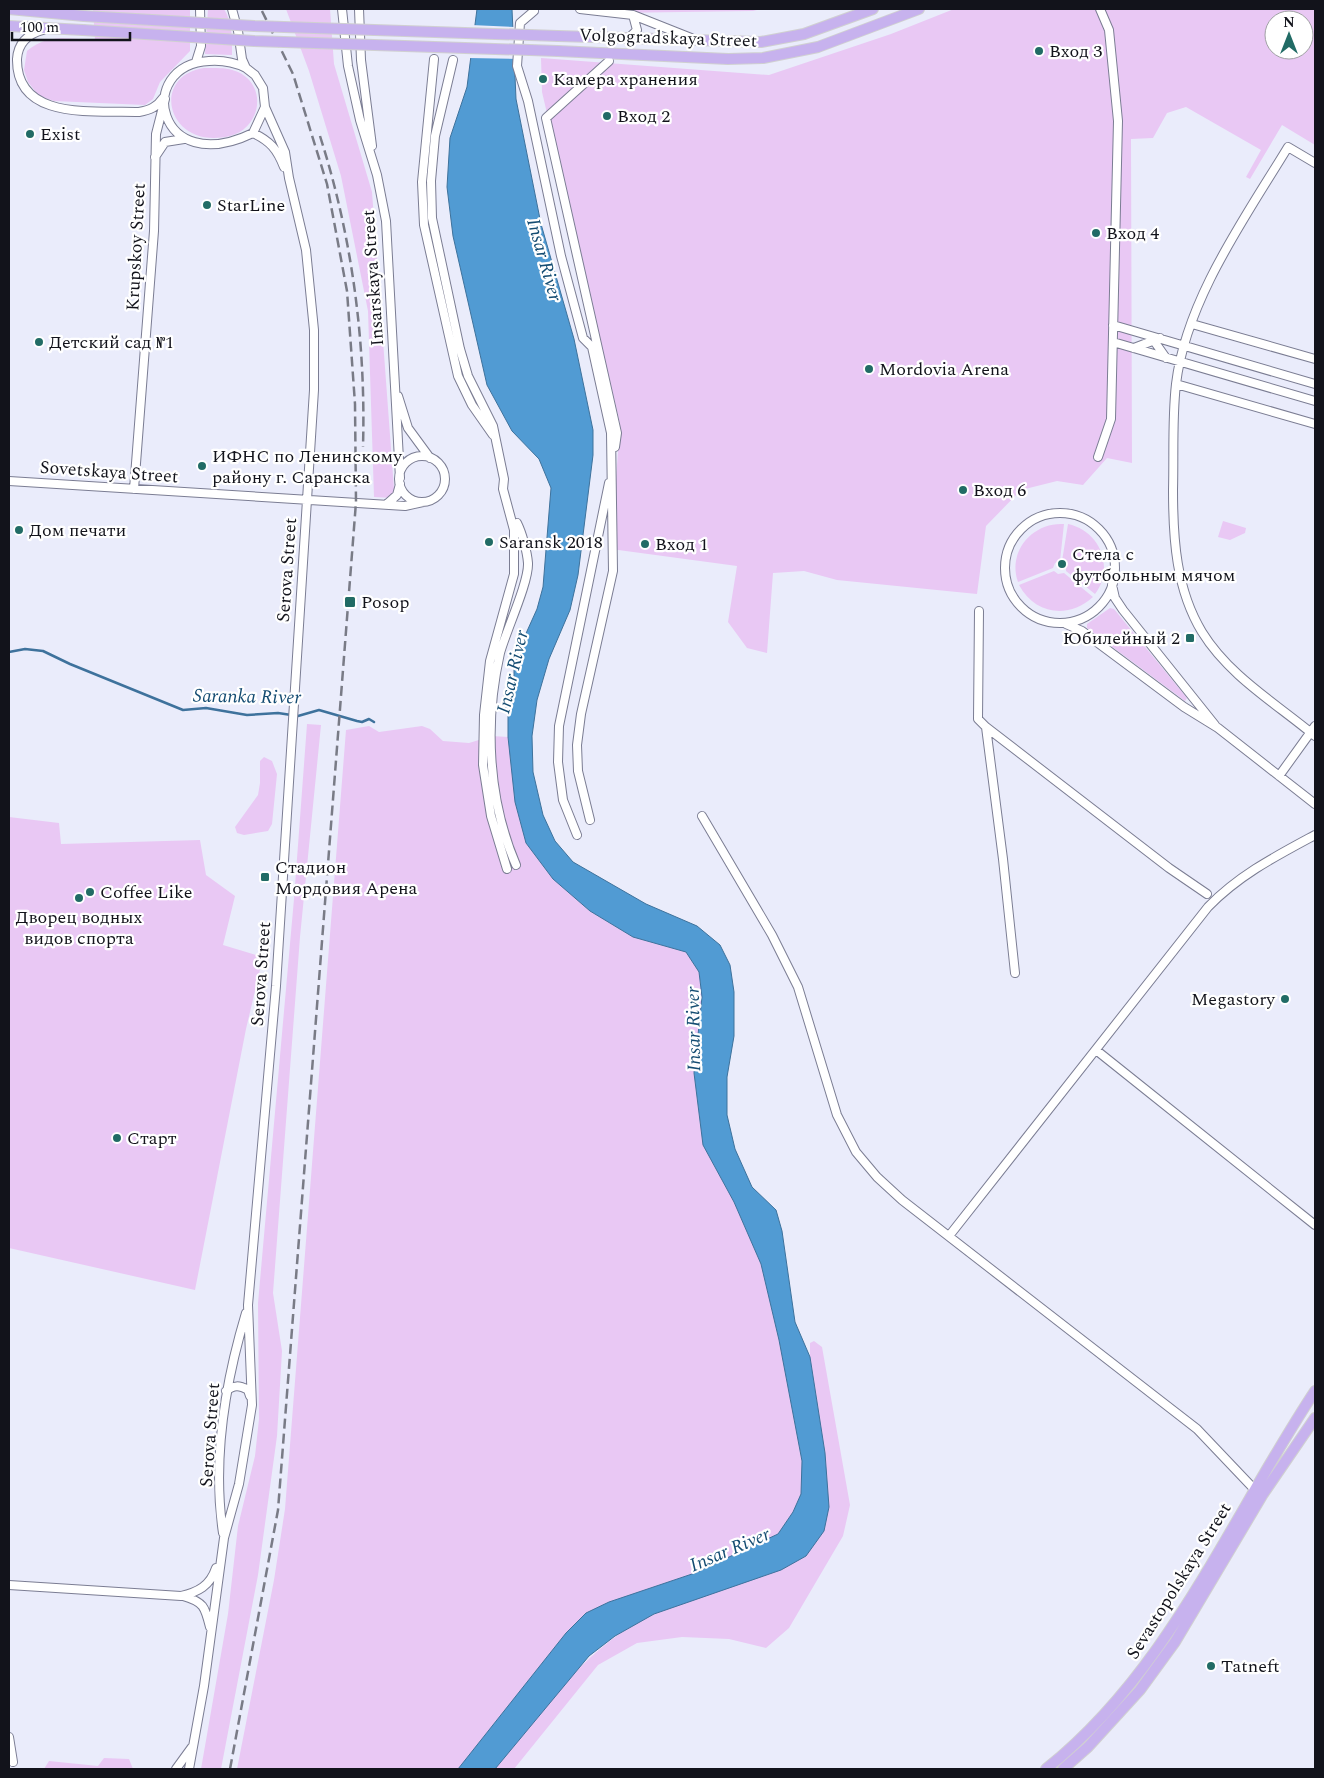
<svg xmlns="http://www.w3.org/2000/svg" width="1324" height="1778" viewBox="0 0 1324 1778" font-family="Spectral,serif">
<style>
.green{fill:#e9c8f4;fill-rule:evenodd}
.water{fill:#519bd3;stroke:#3e729c}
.pier{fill:#eaecfb}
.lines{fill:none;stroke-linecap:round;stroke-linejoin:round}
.stream{stroke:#3e729c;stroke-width:2.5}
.minor-casing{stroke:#7b7d93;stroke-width:10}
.major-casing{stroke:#d0d0d1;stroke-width:12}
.minor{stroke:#fff;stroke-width:8}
.major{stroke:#c7b2ee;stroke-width:10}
.rail{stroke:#797b86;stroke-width:2.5;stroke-dasharray:10 5;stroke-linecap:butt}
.major-bridge-casing{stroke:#d0d0d1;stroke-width:12;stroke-linecap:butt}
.major-bridge{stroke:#c7b2ee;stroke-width:10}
.poi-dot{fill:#216b65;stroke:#fff;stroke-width:2}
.labels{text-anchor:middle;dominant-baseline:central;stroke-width:4.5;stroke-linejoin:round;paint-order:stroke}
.street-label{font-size:18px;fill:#12131b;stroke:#fff}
.poi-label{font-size:18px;fill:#12131b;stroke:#fff;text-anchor:start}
.water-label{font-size:19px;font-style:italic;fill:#144c72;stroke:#fff}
</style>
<rect width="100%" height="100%" fill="#eaecfb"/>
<!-- green -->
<path class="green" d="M93,9H190V51L160,82L153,99L145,105L54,101L39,96L28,82L24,70L27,51C48,33 68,39 95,40Z
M208,9H224C233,24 232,39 232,55L205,54Z
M286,9H330L334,64L372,192L394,489L392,498L374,497L368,311L341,176L309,71Z
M610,9H761L753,11L611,13Z
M954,9H1315V145L1282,125L1250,179L1246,177L1261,150L1186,107L1167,113L1153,138L1131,139L1132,463L1107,458L1083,485L1057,481L1021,490L986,526L977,594L837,580L804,571L773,573L767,653L747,648L728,622L737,566L611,549L620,424L542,92L541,58L769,75L891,34ZM1274,20H1304V50H1274Z
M204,68C215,68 228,67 238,72C268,86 261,128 230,136C167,151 149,76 204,68Z
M1223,521L1246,528L1245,533L1230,540L1218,537Z
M1064,524L1060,561L1055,563L1053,568L1018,582C1007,551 1033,522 1064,524Z
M1068,524C1100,531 1115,567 1095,594L1066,571V565L1062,561Z
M1054,571L1058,574L1064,573L1093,597C1069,619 1035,615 1019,585Z
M1110,608L1114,609L1187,698L1185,701L1087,628V624Z
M307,724L321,725L300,937L273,1293L282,1351L277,1436L258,1575L221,1769H201L228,1614L238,1526L255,1456L259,1419L258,1303L294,899Z
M369,726L379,732L422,726L430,729L443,741L469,743L492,736L508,737L515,802L526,843L553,879L590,911L633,937L686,952L699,972L702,997L694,1073L703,1145L734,1202L761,1264L779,1340L802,1461L801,1494L793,1512L778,1534L695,1573L609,1602L586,1613L566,1633L458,1769H237L274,1580L285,1509L346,730Z
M264,757L272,761L277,774L272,824L268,831L244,835L237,833L235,827L258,795L260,783V761Z
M9,817L59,823L61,844L200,840L206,875L235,896L223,945L263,957L246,1029L195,1290L9,1248Z
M814,1341L822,1347L850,1505L843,1536L789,1628L766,1648L729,1639L682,1637L637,1643L598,1665L514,1769H495C542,1713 585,1645 654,1614C704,1592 758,1583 806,1556L825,1453L810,1357V1343Z
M104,1758L129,1759L133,1769H44L49,1761L98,1766Z"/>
<!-- water -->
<path class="water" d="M477,9H512L516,99L541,224L574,339L593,430V455L578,575L570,610L549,659L537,700L532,736L533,772L543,815L555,841L573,862L646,904L697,926L720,945L730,965L734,992V1036L727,1077V1115L735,1149L752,1187L776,1210L782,1231L795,1322L810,1357L825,1453L829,1507L824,1531L806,1556L781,1570L654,1614L615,1636L589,1656L495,1769H458L566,1633L586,1613L609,1602L695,1573L778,1534L793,1512L801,1494L802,1461L779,1340L761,1264L734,1202L703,1145L694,1073L702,997L699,972L686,952L633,937L590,911L553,879L526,843L515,802L508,737V714L503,701L505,693L514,680V660L537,609L543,587L551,488L539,459L512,431L487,385L453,236L447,187L450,138L467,87Z"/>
<!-- pier -->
<path class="pier" d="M471,25L515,27L518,59L468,58Z"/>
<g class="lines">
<!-- stream -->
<path class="stream" d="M9,652L25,649L43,651L70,664L183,710L206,708L247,715L278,713L298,716L319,710L357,721L362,722L369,719L374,722"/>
<defs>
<path id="minor" d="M342,9L348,66L360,120L377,175L386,221L400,478
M359,9L361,60L372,146
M580,9L633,15L691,38
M534,11L520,23L517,66L528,101L561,256L583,338L592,347L611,433L613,571L581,714L577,745L578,771L590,820
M43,30C28,34 18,43 17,59C16,122 97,110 139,112C150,110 157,107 163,98
M630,37L637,30L633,15
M434,59L422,182L424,225L458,376L472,405L493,435
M453,60L435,136L431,181L432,218L460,349L468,376L493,426L504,479L503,489L514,530V574L490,661L484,715L483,765L491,816L507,869
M609,61L546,118L617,433L615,447
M196,62L201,46L200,9
M246,68C234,62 223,60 209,61C134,65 156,180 253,133L265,107
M253,133C270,141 277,149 284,167
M155,157L165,142L184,139
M1315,163L1288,147C1245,218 1186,300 1176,384C1172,419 1174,455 1173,490C1173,539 1176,589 1202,632C1229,676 1277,704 1315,736
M1192,324L1315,359
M1113,325L1315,384
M1152,338L1166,358
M1113,342L1315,401
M1134,348L1160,338
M1176,384L1315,424
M398,396L408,428L430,458
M399 479a23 23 0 1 1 46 0a23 23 0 1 1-46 0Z
M1098,457L1111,419L1118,121L1109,30L1100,9
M9,481L405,506L423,502
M134,489L154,231L156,134L165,99
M387,504L397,495L400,484
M1005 568a55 55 0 1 1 110 0a55 55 0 1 1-110 0Z
M1112,585L1115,598L1123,610L1215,725
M979,611L978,719L986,727L1003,859L1015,973
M1066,624L1082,631L1184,707L1218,728L1315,804
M986,727L1169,868L1207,894
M1279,776L1315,726
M702,816L772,935L798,987L837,1115L856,1152L877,1177L902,1200L1197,1429L1255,1490
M577,835L563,800L558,762L559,726L609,483
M516,865C488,800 484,723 500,653C506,631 529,582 528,563C527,551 522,533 517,523
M1096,1050L1315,1225
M949,1236L1208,907C1239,875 1276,856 1315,835
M226,1391C234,1385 239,1385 248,1390L250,1396
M223,1533C212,1459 225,1383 246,1313
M9,1585L181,1596C198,1592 210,1586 216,1568
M183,1596C204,1602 205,1607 210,1627
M9,1737L13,1762
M176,1769L192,1747
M189,1769L204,1686L224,1538L239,1484L252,1405L248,1305L276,986L314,390V330L306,250L289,178L285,152L265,107L263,88L255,75L246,68L242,59L238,31L232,9"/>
<path id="major" d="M9,9L84,16
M9,26L83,30
M558,36L761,42L804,34L873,9
M558,51L728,59L763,58L818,47L919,9
M1046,1769C1170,1670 1229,1521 1315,1391
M1063,1769L1088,1747L1140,1690L1175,1642L1263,1494L1315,1418"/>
</defs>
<!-- minor casing -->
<use href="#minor" class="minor-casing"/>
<!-- major casing -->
<use href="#major" class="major-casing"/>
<!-- minor -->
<use href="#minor" class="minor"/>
<!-- major -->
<use href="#major" class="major"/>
<!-- rail -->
<path class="rail" d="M320,136C352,236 366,342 363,447
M230,1769L278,1510L356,502L355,404L347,291L327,184L293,74L261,9"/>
<defs>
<path id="major-bridge" d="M84,16L254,26L558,36
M83,30L254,41L558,51"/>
</defs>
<!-- major-bridge casing -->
<use href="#major-bridge" class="major-bridge-casing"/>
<!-- major-bridge -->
<use href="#major-bridge" class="major-bridge"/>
</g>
<!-- markers -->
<g class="poi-dot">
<circle cx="1039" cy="51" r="5"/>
<circle cx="543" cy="79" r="5"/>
<circle cx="607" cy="116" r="5"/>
<circle cx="30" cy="134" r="5"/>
<circle cx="207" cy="205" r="5"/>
<circle cx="1096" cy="233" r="5"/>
<circle cx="39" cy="342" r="5"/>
<circle cx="869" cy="369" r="5"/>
<circle cx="202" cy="466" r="5"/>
<circle cx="963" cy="490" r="5"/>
<circle cx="19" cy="530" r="5"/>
<circle cx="489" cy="542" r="5"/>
<circle cx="645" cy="544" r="5"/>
<circle cx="1062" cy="564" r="5"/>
<rect x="344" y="596" width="12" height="12" rx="2.5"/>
<rect x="1185" y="633" width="10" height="10" rx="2.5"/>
<rect x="260" y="872" width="10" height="10" rx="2.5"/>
<circle cx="90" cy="892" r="5"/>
<circle cx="79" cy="898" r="5"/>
<circle cx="1285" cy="999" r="5"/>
<circle cx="117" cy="1138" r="5"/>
<circle cx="1211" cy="1666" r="5"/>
</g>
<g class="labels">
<!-- street labels -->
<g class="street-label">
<text transform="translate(668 38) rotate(2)">Volgogradskaya Street</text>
<text transform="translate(136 247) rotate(-87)">Krupskoy Street</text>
<text transform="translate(373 278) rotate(-94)">Insarskaya Street</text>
<text transform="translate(109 472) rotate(4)">Sovetskaya Street</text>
<text transform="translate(287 570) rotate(-86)">Serova Street</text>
<text transform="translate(261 974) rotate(-86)">Serova Street</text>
<text transform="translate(210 1435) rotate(-86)">Serova Street</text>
<text transform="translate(1179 1581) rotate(-58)">Sevastopolskaya Street</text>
</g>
<!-- poi labels -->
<g class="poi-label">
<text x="1049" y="51">Вход 3</text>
<text x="553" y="79">Камера хранения</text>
<text x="617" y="116">Вход 2</text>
<text x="40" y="134">Exist</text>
<text x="217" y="205">StarLine</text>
<text x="1106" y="233">Вход 4</text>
<text x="49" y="342">Детский сад №1</text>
<text x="879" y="369">Mordovia Arena</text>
<text x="212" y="456">ИФНС по Ленинскому<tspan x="212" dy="21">району г. Саранска</tspan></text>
<text x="973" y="490">Вход 6</text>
<text x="29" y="530">Дом печати</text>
<text x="499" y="542">Saransk 2018</text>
<text x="655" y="544">Вход 1</text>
<text x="1072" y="554">Стела с<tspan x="1072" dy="21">футбольным мячом</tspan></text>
<text x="361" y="602">Posop</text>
<text x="1180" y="638" text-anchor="end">Юбилейный 2</text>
<text x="275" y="867">Стадион<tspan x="275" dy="21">Мордовия Арена</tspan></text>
<text x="100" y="892">Coffee Like</text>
<text x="79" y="917" text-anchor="middle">Дворец водных<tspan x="79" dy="21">видов спорта</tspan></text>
<text x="1275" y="999" text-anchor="end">Megastory</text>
<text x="127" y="1138">Старт</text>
<text x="1221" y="1666">Tatneft</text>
</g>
<!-- water labels -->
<g class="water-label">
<text transform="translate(544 260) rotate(74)">Insar River</text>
<text transform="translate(513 672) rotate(-77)">Insar River</text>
<text transform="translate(247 697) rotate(1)">Saranka River</text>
<text transform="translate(694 1029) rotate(-91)">Insar River</text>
<text transform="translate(730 1550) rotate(-23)">Insar River</text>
</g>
</g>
<!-- border -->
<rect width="1324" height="1778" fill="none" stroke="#12131b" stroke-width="20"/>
<!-- north arrow -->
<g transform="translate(1289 35)"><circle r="24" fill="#ffffff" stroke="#a0a1a4"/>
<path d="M0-4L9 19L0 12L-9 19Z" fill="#216b65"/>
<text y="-8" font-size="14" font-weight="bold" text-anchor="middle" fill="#12131b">N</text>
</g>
<!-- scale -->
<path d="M12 32v8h118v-8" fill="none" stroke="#12131b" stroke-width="2.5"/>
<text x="20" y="32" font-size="15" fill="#12131b" stroke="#ffffff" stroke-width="4" paint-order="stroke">100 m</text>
</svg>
